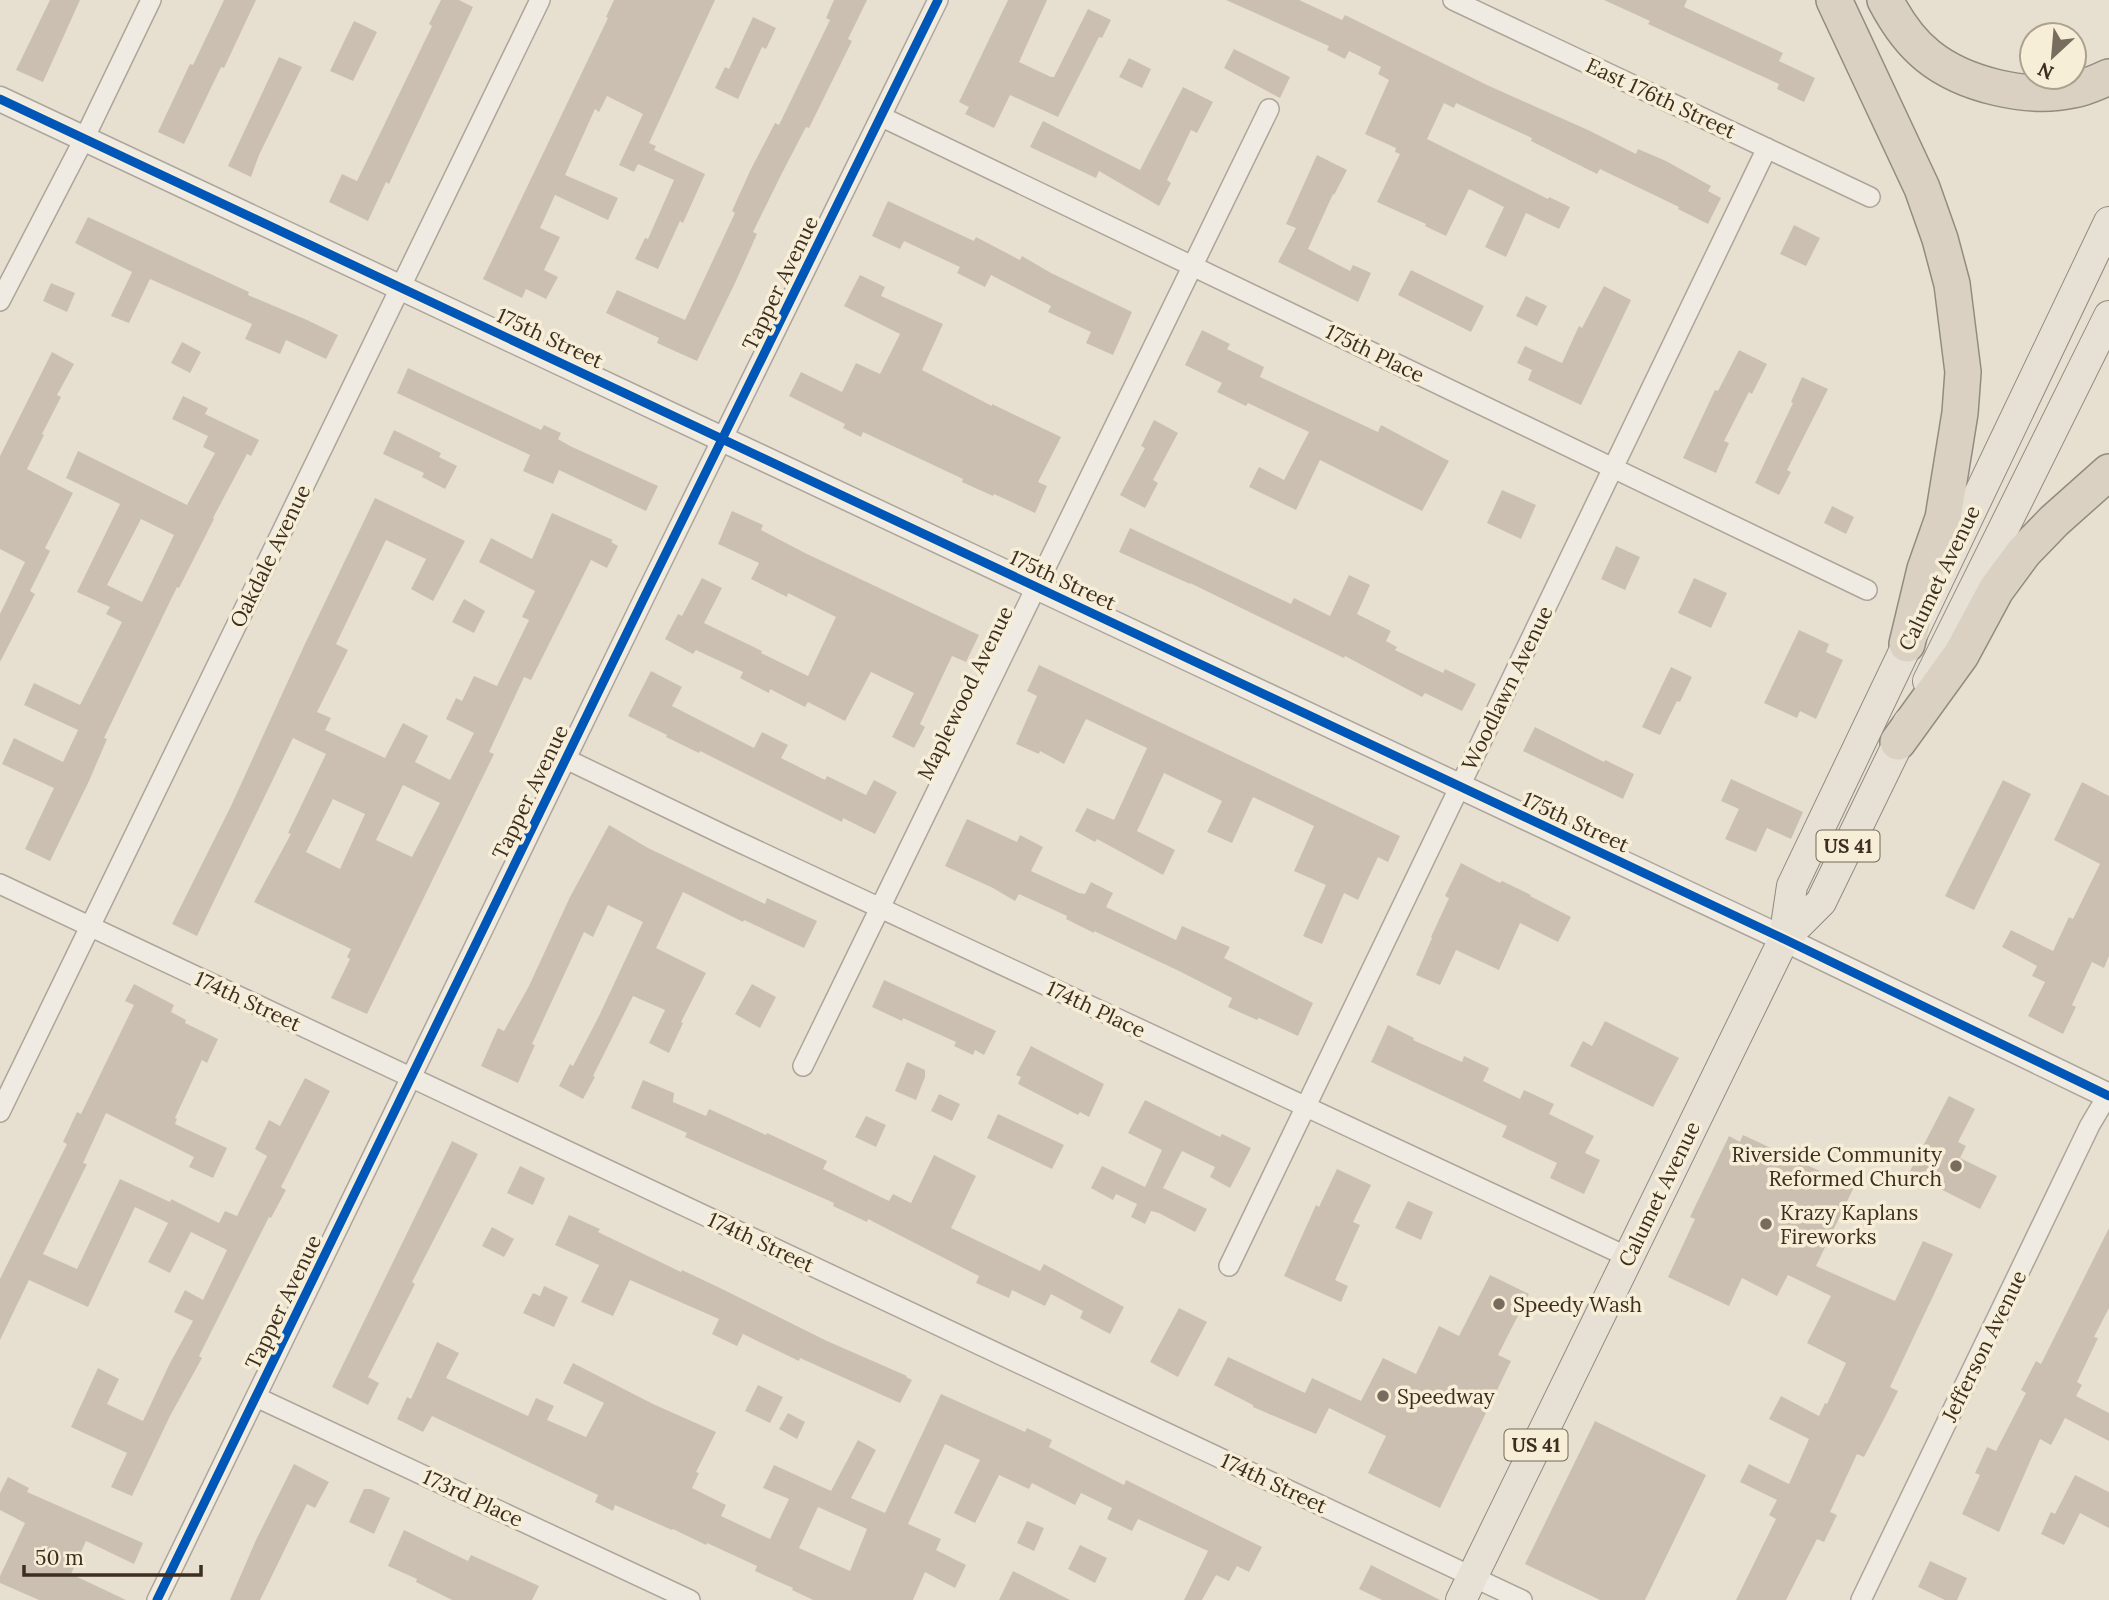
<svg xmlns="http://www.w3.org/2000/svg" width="2109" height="1600" viewBox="0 0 2109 1600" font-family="Lora,serif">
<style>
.building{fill:#cbbfb2;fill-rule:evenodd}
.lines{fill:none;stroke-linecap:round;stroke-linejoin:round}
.minor-casing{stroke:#ada599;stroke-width:22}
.tertiary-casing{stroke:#ada599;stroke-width:27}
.primary-casing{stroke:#928b80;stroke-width:32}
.motorway-casing{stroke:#928b80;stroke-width:38}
.minor{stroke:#efebe3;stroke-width:19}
.tertiary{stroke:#efebe3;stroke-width:24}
.primary{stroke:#e6e1d4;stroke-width:30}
.motorway{stroke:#dad1c2;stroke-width:35}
.cycleway-casing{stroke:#f7eed8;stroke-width:13}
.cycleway{stroke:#0057b8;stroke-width:9}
.poi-dot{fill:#786c5e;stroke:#f7eed8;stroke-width:2.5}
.labels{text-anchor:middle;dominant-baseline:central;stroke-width:7;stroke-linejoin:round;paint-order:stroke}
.shield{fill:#f7eed8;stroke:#756857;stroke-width:2}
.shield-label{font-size:19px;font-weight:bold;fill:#3d2e20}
.street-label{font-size:21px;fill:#3d2e20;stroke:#f7eed8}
.poi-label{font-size:21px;fill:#3d2e20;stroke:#f7eed8;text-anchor:start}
</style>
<rect width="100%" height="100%" fill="#e7e0d1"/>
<!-- building -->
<path class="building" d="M50,0H80L43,82L16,70Z
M224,0H256L224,68L221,67L184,144L158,132L190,64L193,65Z
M441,0H459L473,7L389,184L386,182L368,221L329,202L342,174L357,181L432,26L429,24Z
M614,0H715L649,143L656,146L654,150L705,174L683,223L680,221L658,269L635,259L645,238L648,239L674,180L638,164L634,172L619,165L643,114L607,96L599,112L595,109L565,175L618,198L608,220L555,195L540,228L560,237L544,270L558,277L546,299L526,289L522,298L483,279L608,18L606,17Z
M834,0H867L848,39L852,41L809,128L806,127L781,175L753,232L757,234L735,283L697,361L657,343L659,338L606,313L617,290L685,320L735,213L732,211L750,171L775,123L779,125L830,20L826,18Z
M1008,0H1047L1019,62L1051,77H1054L1088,9L1111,20L1102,38L1099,37L1058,117L1010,95L994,128L965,114L969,107L959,102Z
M1226,0H1299L1342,20L1345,15L1487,85L1588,130L1636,154L1638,149L1666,161L1711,186L1708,191L1721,198L1708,224L1678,209L1679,207L1600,169L1597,174L1531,141L1532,138L1456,103L1454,108L1444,103L1427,139L1548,199L1549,197L1570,207L1559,229L1526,213L1506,257L1485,247L1504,207L1469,189L1446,236L1425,226L1426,224L1377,202L1400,154L1395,152L1396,148L1365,134L1389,80L1378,74L1381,67L1349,51L1345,59L1327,50L1329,46Z
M1604,0H1687L1684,7L1783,53L1779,61L1815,78L1804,102L1777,89L1779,84L1648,24L1650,21Z
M753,17L776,28L766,49L762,47L738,99L715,88L725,67L729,69Z
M354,21L377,32L353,81L330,71Z
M1234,49L1290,77L1280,98L1224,68Z
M279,57L302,67L259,155L251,177L228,166Z
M1129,58L1151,69L1142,88L1119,77Z
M1183,87L1213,102L1197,133L1191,130L1167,180L1171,183L1159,206L1099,171L1096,178L1030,147L1043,121L1140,170Z
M1317,155L1347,170L1334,195L1333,194L1308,249L1350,271L1353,265L1371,273L1358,302L1278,262L1296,228L1286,224Z
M888,201L974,241L976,237L1020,260L1022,256L1051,273L1132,312L1113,355L1086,343L1091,332L1048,312L1051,306L991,275L985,287L957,273L960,267L904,241L900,249L872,236Z
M88,217L249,292L248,295L307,320L338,335L326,359L286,340L280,354L245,339L252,324L150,279L129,323L111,316L132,272L75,243Z
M1794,225L1820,238L1806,266L1780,254Z
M1411,270L1484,306L1471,332L1398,295Z
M860,275L885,287L881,296L943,324L922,370L992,406V404L1061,437L1038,482L1047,486L1035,513L994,494L993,496L962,482L963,479L863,432L861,437L843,428L845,424L789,396L801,372L842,392L856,363L880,374L900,334L844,306Z
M51,283L75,293L67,312L43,301Z
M1604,286L1631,300L1581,405L1528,380L1532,370L1517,363L1525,346L1562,363L1579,326L1582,328Z
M1526,296L1547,306L1537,326L1516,316Z
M1202,330L1230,344L1227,349L1264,367L1260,377L1378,432L1381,425L1449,461L1422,511L1320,460L1296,510L1249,487L1259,467L1284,480L1309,432L1248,403L1246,406L1217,392L1222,383L1185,365Z
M182,342L201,352L190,373L171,363Z
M1739,350L1767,364L1752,394L1749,392L1724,441L1729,443L1716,473L1683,458L1715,390L1718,391Z
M52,352L74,364L57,395L61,397L42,434L44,435L27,469L73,493L45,548L50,551L30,591L35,594L0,662V614L25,562L0,549V456Z
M408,368L541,430L544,425L561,433L558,439L570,446L658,486L646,511L559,470L553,484L523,471L530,455L397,393Z
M1802,377L1828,389L1787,470L1791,472L1779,495L1755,483L1793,403L1791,402Z
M183,396L208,408L205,414L259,440L251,456L247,454L213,518L214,519L179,588L177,587L104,738L107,739L89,781L50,861L25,849L54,788L2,764L14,738L63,762L78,730L24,705L34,683L80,705L122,622L106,614L110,607L77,592L120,504L66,478L78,451L187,505L215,453L203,447L208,436L172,419ZM141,519L174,535L142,602L107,585Z
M1154,420L1178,433L1153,480L1158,483L1145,508L1120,495L1145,448L1141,446Z
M394,430L441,453L439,457L457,466L445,489L422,477L424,473L383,454Z
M1502,490L1536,505L1521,539L1487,523Z
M375,498L465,541L433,601L411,589L426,559L386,540L336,644L348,650L317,712L331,718L325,730L385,758L403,723L428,736L415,762L450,780L474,733L446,719L456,698L462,701L474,676L497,686L529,620L522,617L535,591L479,562L491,538L532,559L552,513L613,540L611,542L618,546L607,568L591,560L531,680L524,677L489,752L494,754L367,1014L331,998L350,959L347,957L351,949L254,902L291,834L288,833L326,754L293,738L197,936L172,924L231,806L304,646ZM403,785L440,803L412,857L376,840ZM333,799L365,814L340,869L306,852Z
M1832,506L1854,517L1846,534L1824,523Z
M732,511L763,525L761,530L805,553L979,635L966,662L952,656L920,724L925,727L914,748L892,737L914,693L871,672L845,721L808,702L805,707L770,689L769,693L740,678L743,672L696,650L693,654L665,639L678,614L682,616L702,578L722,588L704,623L762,651L761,653L808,676L836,617L788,593L787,597L751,579L759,563L718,544Z
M1130,528L1291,604L1294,598L1330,616L1349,575L1370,585L1357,614L1391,631L1386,641L1397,647L1395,650L1443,673L1445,669L1476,684L1462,711L1425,693L1422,697L1345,656L1344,658L1190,583V584L1119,552Z
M1616,546L1640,557L1625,590L1601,579Z
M1694,578L1727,593L1711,628L1678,613Z
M464,599L485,611L474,633L452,622Z
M1799,630L1829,644L1826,652L1843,660L1816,719L1800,711L1797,718L1764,703Z
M1039,665L1400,836L1388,862L1378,857L1358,900L1344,893L1322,944L1303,936L1326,885L1294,871L1314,826L1253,797L1232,843L1207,832L1222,801L1164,773L1137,831L1175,850L1163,875L1097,839L1095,842L1075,831L1087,808L1114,820L1147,748L1086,719L1064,764L1040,751L1039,754L1016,744L1037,696L1027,691Z
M1671,667L1692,677L1680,702L1677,701L1660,735L1642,727Z
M651,671L682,687L672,706L754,748L762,732L788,745L781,758L825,780L827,776L866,795L874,780L897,792L875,834L843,818L842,822L700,751L699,753L666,737L667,735L628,716Z
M1535,727L1604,762L1605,760L1634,774L1623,799L1523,751Z
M1731,779L1803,812L1791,839L1767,828L1756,852L1725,839L1739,809L1721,801Z
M2003,780L2031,794L1974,910L1945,896Z
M2082,782L2109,796V956L2104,968L2092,962L2072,1005L2076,1007L2063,1034L2028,1016L2045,982L2032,976L2037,966L2002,947L2011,930L2053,951L2069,917L2073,919L2100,864L2054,840Z
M967,819L1017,842L1020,835L1043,847L1031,871L1079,893L1085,894L1091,882L1113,893L1106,907L1176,940L1182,926L1230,947L1224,958L1313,1003L1298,1036L1259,1018L1257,1020L1228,1007L1232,998L1177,970L1094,931V933L1066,919L1067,916L1019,894L1015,901L993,888L945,866Z
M609,825L648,848L765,904L767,898L817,921L804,948L744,920L743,922L683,892L656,948L706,973L681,1022L683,1023L669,1053L649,1043L665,1010L633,996L593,1076L595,1077L583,1099L559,1086L570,1064L573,1066L599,1016L643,922L608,905L593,937L584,932L532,1044L535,1045L518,1083L481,1066L498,1028L504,1031L529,986L570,897Z
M1461,863L1500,883L1502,881L1531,895L1530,896L1571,917L1558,942L1520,923L1499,970L1456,950L1440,985L1416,975L1432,938L1431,937L1449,898L1445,896Z
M884,980L996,1031L984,1055L975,1050L973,1055L954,1046L956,1042L903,1018L902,1021L872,1007Z
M134,984L174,1005L171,1012L186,1020L185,1023L218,1039L207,1063L202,1060L175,1118L177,1119L175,1124L227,1148L213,1178L189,1167L194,1157L106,1113L83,1163L87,1164L43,1254L77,1269L120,1179L170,1202L171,1199L219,1223L225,1211L237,1216L267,1156L255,1149L269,1120L280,1126L305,1078L330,1091L281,1187L286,1190L271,1218L269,1217L199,1356L202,1358L170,1416L132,1496L111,1487L127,1453L71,1427L98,1368L119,1379L107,1404L143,1421L169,1365L193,1321L174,1312L185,1290L203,1300L227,1250L191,1232L170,1273L148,1262L168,1223L135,1207L88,1307L29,1280L0,1340V1279L67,1144L63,1142L77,1112L81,1114L134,1005L125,1001Z
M752,984L776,997L760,1028L735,1014Z
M1605,1021L1679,1058L1653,1107L1570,1066L1583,1041L1592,1046Z
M1388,1025L1414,1038L1413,1040L1462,1062L1464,1056L1489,1068L1483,1081L1520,1099L1524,1090L1554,1104L1549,1114L1594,1136L1585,1153L1600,1160L1584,1194L1550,1178L1557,1163L1502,1137L1507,1126L1371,1062Z
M1031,1046L1104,1084L1089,1117L1080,1112L1078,1115L1018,1084L1021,1077L1016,1075Z
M907,1062L925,1070V1077L916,1100L895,1091Z
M643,1080L674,1093L673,1102L706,1116L709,1109L766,1135L767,1133L827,1161L823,1169L889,1201L893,1194L911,1203L934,1155L976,1176L951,1228L1040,1271L1044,1264L1124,1307L1110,1334L1080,1318L1083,1311L1051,1294L1045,1306L1012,1290L1009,1298L976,1283L979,1276L868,1219L867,1222L833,1206L834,1203L685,1137L687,1133L631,1108Z
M939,1094L960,1104L952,1121L931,1111Z
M1949,1096L1975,1109L1958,1142L1966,1146L1960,1158L1997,1176L1980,1209L1909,1173Z
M1145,1100L1220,1137L1222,1134L1251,1148L1230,1188L1210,1177L1215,1167L1182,1151L1163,1188L1207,1209L1195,1232L1159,1213L1151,1211L1145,1224L1131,1217L1137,1204L1116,1194L1113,1200L1091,1188L1102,1166L1145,1187L1162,1150L1128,1133Z
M998,1114L1064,1145L1052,1169L987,1138Z
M866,1116L886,1125L876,1147L855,1137Z
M1743,1135L1854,1187L1816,1266L1895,1301L1923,1241L1953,1254L1890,1387L1898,1391L1885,1417L1864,1457L1857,1454L1830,1512L1837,1515L1824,1542L1817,1539L1786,1600H1736L1776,1519L1769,1515L1777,1500L1740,1482L1749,1464L1789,1484L1809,1439L1769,1419L1781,1396L1819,1416L1825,1403L1827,1404L1846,1363L1807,1343L1831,1296L1788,1275L1777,1296L1742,1278L1729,1306L1668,1277L1695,1219L1690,1217L1729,1136L1740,1142Z
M452,1141L478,1154L412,1282L415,1284L368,1377L379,1383L368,1405L332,1387Z
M520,1166L545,1178L533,1205L507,1193Z
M1337,1169L1371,1185L1353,1222L1360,1225L1335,1280L1348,1286L1341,1302L1284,1276L1316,1205L1319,1207Z
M1408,1201L1433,1212L1421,1240L1395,1228Z
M569,1215L600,1229L598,1232L681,1272L682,1270L720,1288L827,1341L907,1376L906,1377L912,1380L900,1403L800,1358L799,1361L743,1334L737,1346L712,1334L719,1319L630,1280L613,1316L581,1302L599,1265L555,1245Z
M492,1227L514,1239L504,1257L482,1246Z
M2109,1228V1308L2094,1337L2098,1338L2077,1382L2082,1385L2076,1396L2109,1413V1441L2065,1418L2051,1445L2040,1439L1999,1532L1962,1514L1980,1475L1975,1473L1987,1447L1996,1451L2026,1393L2021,1390L2036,1361L2041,1364Z
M1490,1275L1529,1294L1498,1355L1511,1361L1440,1508L1368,1473L1386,1436L1329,1408L1316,1434L1253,1407V1405L1214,1385L1228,1357L1305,1393L1312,1378L1361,1401L1383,1358L1416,1374L1439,1326L1459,1336Z
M544,1286L568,1297L554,1327L523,1313L533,1293L540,1296Z
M1179,1308L1207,1322L1178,1377L1150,1362Z
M437,1342L459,1353L446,1378L528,1416L536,1398L554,1406L547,1420L586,1437L604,1403L563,1383L573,1363L653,1404L716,1432L696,1472L699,1473L692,1488L726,1505L721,1516L770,1539L789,1499L763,1488L774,1465L831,1491L858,1440L876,1450L851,1498L885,1513L941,1394L1025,1432L1027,1428L1052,1440L1049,1447L1124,1485L1126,1480L1262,1547L1249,1572L1237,1566L1229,1581L1216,1575L1202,1600H1184L1208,1551L1138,1519L1132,1531L1107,1519L1112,1508L1081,1493L1075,1505L1032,1483L1029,1489L999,1475L975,1523L954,1513L980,1460L945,1444L908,1524L941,1539L936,1550L966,1565L955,1588L925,1572L913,1600H813L792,1590L793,1588L755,1571L757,1566L707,1543L706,1545L673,1529L672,1530L615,1505L613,1511L595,1502L598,1495L432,1416L423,1432L397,1419L407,1397L411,1399ZM818,1507L867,1529L850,1571L799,1548Z
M758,1385L783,1397L770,1423L745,1411Z
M788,1413L805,1422L797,1439L779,1429Z
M1595,1421L1706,1475L1645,1600H1600L1525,1564Z
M294,1464L329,1482L315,1508L307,1504L260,1600H230L256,1540Z
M2075,1475L2109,1492V1528L2080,1513L2064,1545L2041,1534L2051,1512L2055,1514Z
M8,1477L29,1488L27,1492L143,1543L134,1564L86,1541L71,1574L126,1600H39L0,1583V1576L25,1523L0,1510V1493Z
M364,1489H371L390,1498L374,1534L349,1522Z
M1027,1521L1044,1528L1034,1551L1017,1543Z
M404,1530L468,1561L471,1555L539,1586L532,1600H452L416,1582L417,1579L388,1566Z
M1080,1545L1107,1558L1095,1583L1068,1569Z
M1930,1561L1967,1578L1957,1600H1945L1918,1587Z
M1371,1565L1440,1600H1382L1359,1589Z
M1013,1571L1070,1600H999Z"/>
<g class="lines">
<defs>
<path id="minor" d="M1453,0L1870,197
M882,117L1867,590
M0,301L84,139L151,0
M566,759L726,836L1628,1257
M0,884L1522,1600
M803,1066L1269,109
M0,1112L540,0
M1229,1266L1767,148
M256,1397L690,1600
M157,1600L644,598L938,0
M1861,1600L2090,1125L2109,1093"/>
<path id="tertiary" d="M0,99L1784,939L2109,1096"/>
<path id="primary" d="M1928,681L2109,316
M1784,939L1821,902L1908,723
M1461,1600L1784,939L1792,886L2109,222"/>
<path id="motorway" d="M1834,0L1922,188L1940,239L1952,284L1963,372L1960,413L1943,518L1925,569L1907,644
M1885,0C1896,21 1909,41 1928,56C1964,85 2028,100 2073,90C2085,88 2097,82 2109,77
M1898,742L1961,655L1996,590L2024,552L2054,521L2109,472"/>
</defs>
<!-- minor casing -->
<use href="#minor" class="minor-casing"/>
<!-- tertiary casing -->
<use href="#tertiary" class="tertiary-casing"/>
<!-- primary casing -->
<use href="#primary" class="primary-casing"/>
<!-- motorway casing -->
<use href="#motorway" class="motorway-casing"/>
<!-- minor -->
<use href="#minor" class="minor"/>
<!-- tertiary -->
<use href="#tertiary" class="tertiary"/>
<!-- primary -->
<use href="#primary" class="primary"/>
<!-- motorway -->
<use href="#motorway" class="motorway"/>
<defs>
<path id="cycleway" d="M0,99L1784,939L2109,1096
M157,1600L644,598L938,0"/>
</defs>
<!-- cycleway casing -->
<use href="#cycleway" class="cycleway-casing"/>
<!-- cycleway -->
<use href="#cycleway" class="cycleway"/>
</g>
<!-- markers -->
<g class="poi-dot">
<circle cx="1956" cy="1166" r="7"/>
<circle cx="1766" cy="1224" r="7"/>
<circle cx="1499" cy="1304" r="7"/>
<circle cx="1383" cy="1396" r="7"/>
</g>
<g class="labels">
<!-- shield labels -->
<g class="shield">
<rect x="1816.5" y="830.5" width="63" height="31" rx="5"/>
<rect x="1504.5" y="1429.5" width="63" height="31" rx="5"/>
</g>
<g class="shield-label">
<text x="1848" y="846">US 41</text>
<text x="1536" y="1445">US 41</text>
</g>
<!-- street labels -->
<g class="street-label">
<text transform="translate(1661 98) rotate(25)">East 176th Street</text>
<text transform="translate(780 283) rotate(-64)">Tapper Avenue</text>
<text transform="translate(550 338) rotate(25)">175th Street</text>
<text transform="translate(1375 353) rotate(26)">175th Place</text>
<text transform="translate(270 556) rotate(-64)">Oakdale Avenue</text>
<text transform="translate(1939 578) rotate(-64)">Calumet Avenue</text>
<text transform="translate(1063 580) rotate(25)">175th Street</text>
<text transform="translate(1507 688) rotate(-64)">Woodlawn Avenue</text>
<text transform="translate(965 693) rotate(-64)">Maplewood Avenue</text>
<text transform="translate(530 792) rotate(-64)">Tapper Avenue</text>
<text transform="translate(1576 822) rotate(25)">175th Street</text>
<text transform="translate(248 1001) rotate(25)">174th Street</text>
<text transform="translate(1096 1009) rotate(25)">174th Place</text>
<text transform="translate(1659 1194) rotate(-64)">Calumet Avenue</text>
<text transform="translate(761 1242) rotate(25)">174th Street</text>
<text transform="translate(283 1302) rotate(-64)">Tapper Avenue</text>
<text transform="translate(1984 1346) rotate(-64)">Jefferson Avenue</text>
<text transform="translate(1274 1483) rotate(25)">174th Street</text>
<text transform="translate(473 1498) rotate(25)">173rd Place</text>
</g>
<!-- poi labels -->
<g class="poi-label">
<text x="1942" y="1154" text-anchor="end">Riverside Community<tspan x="1942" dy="24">Reformed Church</tspan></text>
<text x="1780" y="1212">Krazy Kaplans<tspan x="1780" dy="24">Fireworks</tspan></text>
<text x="1513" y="1304">Speedy Wash</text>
<text x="1397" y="1396">Speedway</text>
</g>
</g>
<!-- north arrow -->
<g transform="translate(2053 56) rotate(206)"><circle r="33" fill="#f7eed8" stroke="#ada18e" stroke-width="2"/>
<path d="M0-5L12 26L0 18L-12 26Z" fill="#786c5e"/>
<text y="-10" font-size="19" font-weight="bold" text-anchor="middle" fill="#3d2e20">N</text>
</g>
<!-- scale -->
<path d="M24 1565v10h177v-10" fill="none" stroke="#3d2e20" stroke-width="3.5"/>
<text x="35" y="1565" font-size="21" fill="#3d2e20" stroke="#f7eed8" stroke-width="5" paint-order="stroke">50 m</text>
</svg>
